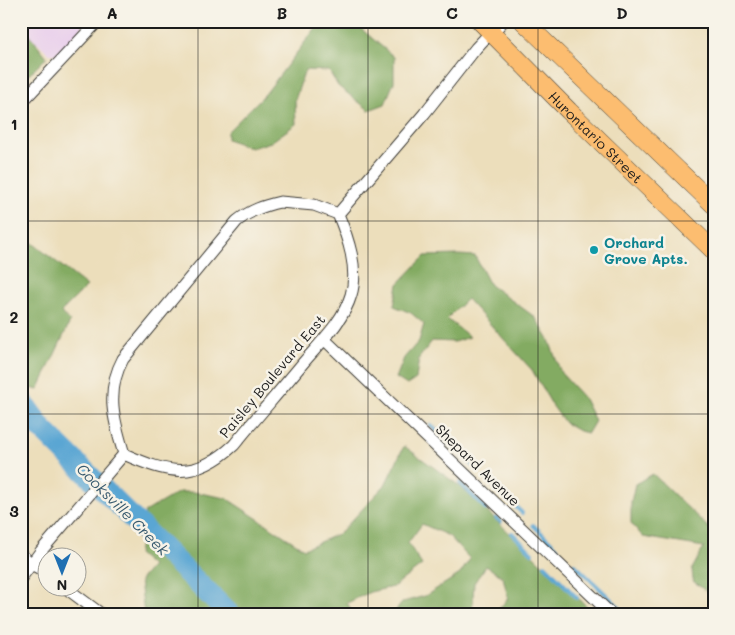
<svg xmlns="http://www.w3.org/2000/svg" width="735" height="635" viewBox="0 0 735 635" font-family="Mali,sans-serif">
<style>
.built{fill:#ead1ec}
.forest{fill:#83ab62;stroke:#50643f}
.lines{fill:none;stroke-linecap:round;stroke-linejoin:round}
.stream{stroke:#5aa6d3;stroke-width:4}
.river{stroke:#5aa6d3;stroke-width:22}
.minor-casing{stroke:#3b3934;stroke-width:13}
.tertiary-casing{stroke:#3b3934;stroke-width:16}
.primary-casing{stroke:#3b3934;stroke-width:19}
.minor{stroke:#fff;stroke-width:11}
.tertiary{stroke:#fff;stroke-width:14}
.primary{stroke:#fcbd6f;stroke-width:18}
.grid{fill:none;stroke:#1c1c1c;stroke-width:1;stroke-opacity:0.55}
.culture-dot{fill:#0f9aa8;stroke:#f7f3e8;stroke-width:2}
.labels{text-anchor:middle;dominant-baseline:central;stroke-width:5;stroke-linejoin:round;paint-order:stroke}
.street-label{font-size:14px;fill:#1c1c1c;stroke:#f7f3e8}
.culture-label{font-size:14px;font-weight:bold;fill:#0d838f;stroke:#f7f3e8;text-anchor:start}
.water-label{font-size:15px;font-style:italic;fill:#385a6e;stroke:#f7f3e8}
.neatline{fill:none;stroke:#1c1c1c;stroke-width:2}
.grid-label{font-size:16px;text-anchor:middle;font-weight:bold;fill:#1c1c1c}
</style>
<rect width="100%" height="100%" fill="#f7f3e8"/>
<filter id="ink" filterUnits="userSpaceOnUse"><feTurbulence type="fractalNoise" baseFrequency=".02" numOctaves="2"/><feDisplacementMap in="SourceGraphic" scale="10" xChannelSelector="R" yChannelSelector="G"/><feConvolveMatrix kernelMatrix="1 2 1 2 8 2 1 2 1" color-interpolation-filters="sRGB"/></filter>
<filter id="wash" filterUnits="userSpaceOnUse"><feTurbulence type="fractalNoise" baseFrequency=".0096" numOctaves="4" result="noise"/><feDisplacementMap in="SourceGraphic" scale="20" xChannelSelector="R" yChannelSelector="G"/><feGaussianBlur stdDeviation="1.12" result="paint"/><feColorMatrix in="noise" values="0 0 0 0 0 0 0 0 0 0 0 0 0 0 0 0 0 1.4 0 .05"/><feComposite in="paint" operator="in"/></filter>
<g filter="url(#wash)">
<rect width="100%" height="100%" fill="#ecdebb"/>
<!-- built -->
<path class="built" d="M21,21H87L58,55L49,54L21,26Z"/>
<!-- forest -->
<path class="forest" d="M321,21H352L394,57V82L385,104L369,110L338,86L329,71L305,70L295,100L296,124L271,142L251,148L227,139V132L266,93Z
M21,24L47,57L21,83Z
M21,234L87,286L61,312L70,322L38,390L21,386Z
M459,255L475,256L490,285L535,317L549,340L561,373L583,397L595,421L588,433L579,431L565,423L552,405L532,370L467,299L447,319L470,337L454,342L432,341L419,358L416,379L407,385L396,378L404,358L419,341L424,324L411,313L394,306L398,284L425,256Z
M404,446L461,487L595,614H495L508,598L503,577L486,566L474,583L472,614H393L403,602L425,596L460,574L470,559L449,536L422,524L408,543L422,565L393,587L370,592L347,603L354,614H144L140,580L152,566L138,554L145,512L179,492H194L226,498L304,549L340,533L385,485Z
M653,474L714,533V597L693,581L692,569L704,547L643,537L631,523V502L635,484Z"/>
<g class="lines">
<!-- stream -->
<path class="stream" d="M431,425L453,448
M463,457L476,469
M488,480L522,513
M460,483L486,509
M496,518L501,522
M533,525L557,548
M512,533L532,553
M574,564L619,607
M545,565L577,598
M590,609L595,614"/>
<!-- river -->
<path class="river" d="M21,400L41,428L229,614"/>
</g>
</g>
<g filter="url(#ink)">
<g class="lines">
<defs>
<path id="minor" d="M21,103L98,21
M280,202L314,205L338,214C348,238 359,269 351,295C343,322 320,343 303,363C280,391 256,418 234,445C195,481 169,474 124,454C114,421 105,392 123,359L237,221C251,210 263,206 280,202Z
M338,214L424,114L476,48L491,32
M324,339L611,614
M21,554L31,564L48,573
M21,578L41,551L124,454
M66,588L101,614"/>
<path id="tertiary" d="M491,32L501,21"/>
<g id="primary">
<path id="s1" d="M480,21L569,111L714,251"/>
<path d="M523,21L714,205"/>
</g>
</defs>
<!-- minor casing -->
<use href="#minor" class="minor-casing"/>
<!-- tertiary casing -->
<use href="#tertiary" class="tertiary-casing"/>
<!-- primary casing -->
<use href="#primary" class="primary-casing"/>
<!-- minor -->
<use href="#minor" class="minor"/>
<!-- tertiary -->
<use href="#tertiary" class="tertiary"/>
<!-- primary -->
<use href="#primary" class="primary"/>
</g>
</g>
<!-- grid -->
<path class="grid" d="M198,21V614M368,21V614M538,21V614M21,221H714M21,414H714"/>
<!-- markers -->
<circle class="culture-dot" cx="594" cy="250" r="5"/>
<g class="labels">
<!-- street labels -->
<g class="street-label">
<text stroke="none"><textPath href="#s1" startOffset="164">Hurontario Street</textPath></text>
<text transform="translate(272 376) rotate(-50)">Paisley Boulevard East</text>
<text transform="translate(478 465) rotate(44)">Shepard Avenue</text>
</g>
<!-- culture labels -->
<g class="culture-label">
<text x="604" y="242">Orchard<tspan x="604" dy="16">Grove Apts.</tspan></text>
</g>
<!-- water labels -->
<g class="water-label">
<text transform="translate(123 509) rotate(45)">Cooksville Creek</text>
</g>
</g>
<!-- margin -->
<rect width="735" height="635" fill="none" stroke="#f7f3e8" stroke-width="55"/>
<!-- north arrow -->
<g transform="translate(62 572) rotate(180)"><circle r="24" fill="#f7f3e8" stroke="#9f9d96"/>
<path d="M0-4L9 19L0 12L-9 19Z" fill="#1f6fb2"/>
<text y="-8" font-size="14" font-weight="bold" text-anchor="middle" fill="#1c1c1c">N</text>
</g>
<rect x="28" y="28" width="680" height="580" class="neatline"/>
<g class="grid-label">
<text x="112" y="19">A</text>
<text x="282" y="19">B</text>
<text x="452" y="19">C</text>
<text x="622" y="19">D</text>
<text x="14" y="130">1</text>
<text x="14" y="323">2</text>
<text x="14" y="517">3</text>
</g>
</svg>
